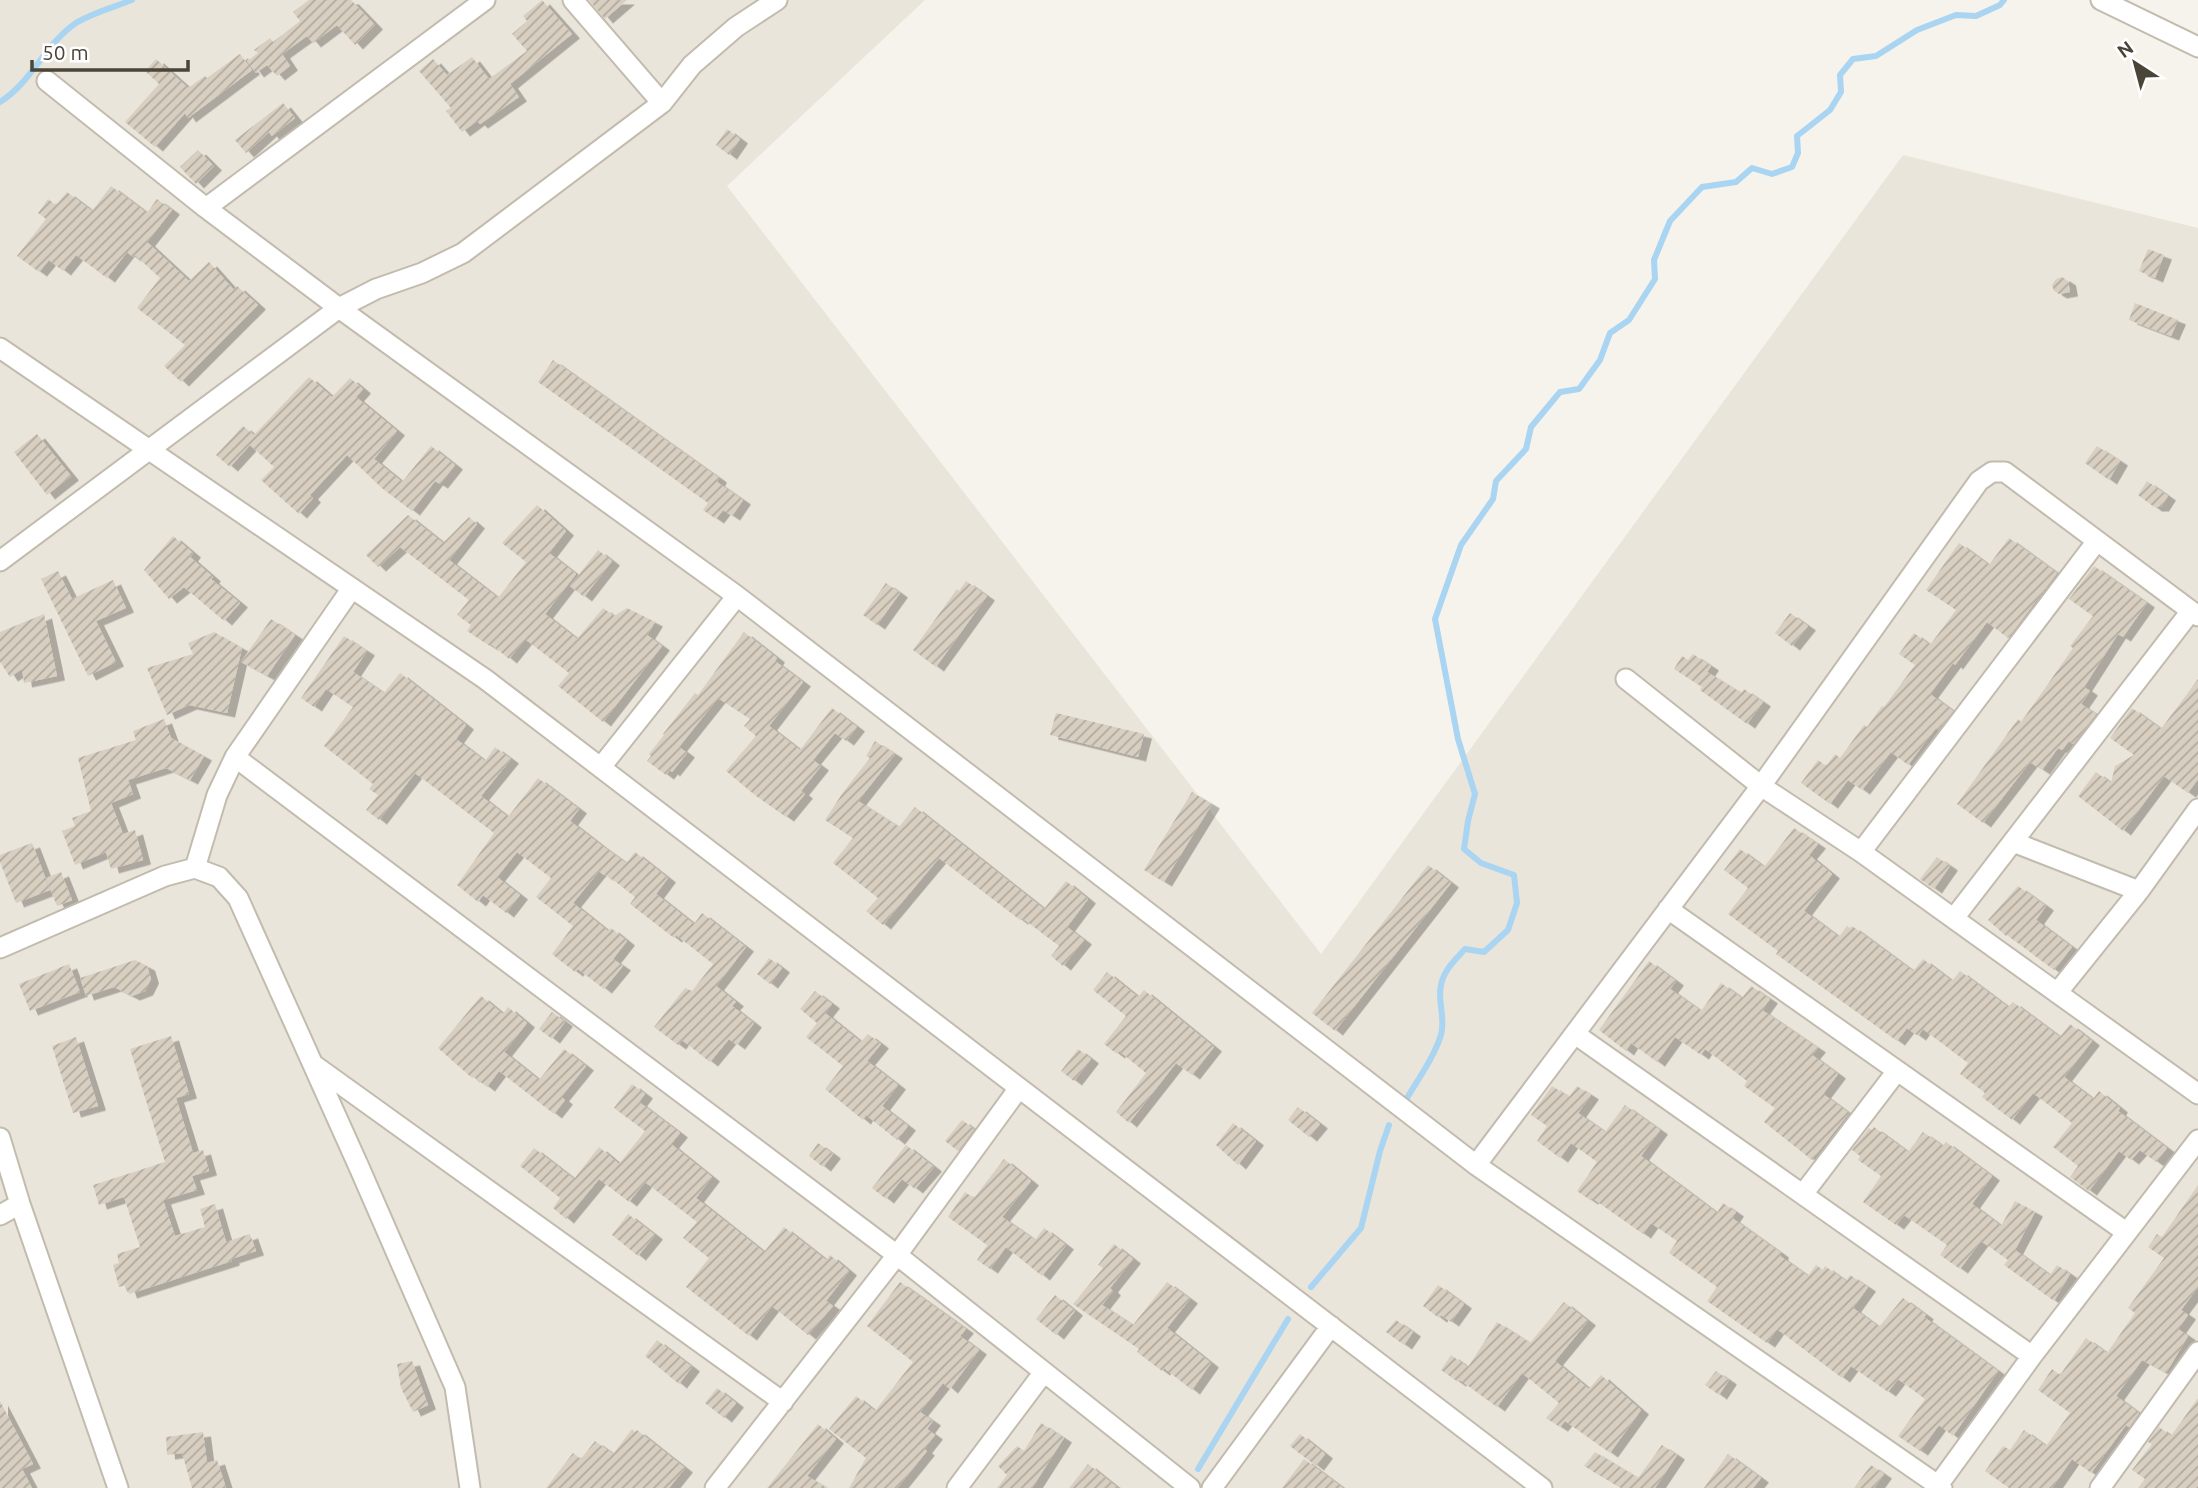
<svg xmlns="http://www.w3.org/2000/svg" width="2198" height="1488" viewBox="0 0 2198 1488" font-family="Ubuntu,sans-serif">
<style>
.residential{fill:#eae5da}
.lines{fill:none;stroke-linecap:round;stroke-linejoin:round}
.stream{stroke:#a9d4f2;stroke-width:6}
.building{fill:url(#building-hatch);filter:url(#shadow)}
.minor-casing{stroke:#c2bbae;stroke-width:23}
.minor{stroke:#fff;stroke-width:19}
</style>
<defs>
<pattern id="building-hatch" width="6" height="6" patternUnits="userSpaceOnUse" patternTransform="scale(1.75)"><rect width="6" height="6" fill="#d8cfc1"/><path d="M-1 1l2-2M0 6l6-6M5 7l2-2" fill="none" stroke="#b1aa9e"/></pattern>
<filter id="shadow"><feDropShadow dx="8" dy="4.5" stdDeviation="0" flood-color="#0004"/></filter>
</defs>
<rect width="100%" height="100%" fill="#f6f3ec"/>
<!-- residential -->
<path class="residential" d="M0,0H925L727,186L1321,954L1903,155L2198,228V1488H0Z"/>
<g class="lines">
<!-- stream -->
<path class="stream" d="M0,102C32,82 45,44 76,23C92,13 114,7 132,0
M1407,1098C1419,1078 1434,1057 1441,1035C1446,1018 1437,1001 1441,985C1444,970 1455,960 1465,949L1484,952L1508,930L1517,903L1514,875L1481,863L1464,849L1468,821L1475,794L1458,739L1435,619L1461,545L1493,499L1496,481L1526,449L1531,427L1560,392L1579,389L1600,360L1610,333L1629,320L1655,279L1654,260L1670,221L1702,187L1736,182L1752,168L1772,174L1792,167L1798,153L1797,136L1830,110L1841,92L1840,75L1853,59L1876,56L1917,30L1956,15L1976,16L2000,5L2004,0
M1311,1287L1361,1228L1380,1151L1389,1125
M1198,1469L1288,1319"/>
</g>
<!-- building -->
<path class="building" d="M309,0H351L375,25L355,45L337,25L313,43L307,36L282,54L290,66L277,76L267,65L256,73L247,61L258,53L254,50L270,38L273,42L300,21L293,12Z
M542,0L572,34L510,84L519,97L480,124L477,121L462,132L446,111L451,108L419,71L433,59L447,75L472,57L489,79L527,51L512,34L527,21L523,16Z
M589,0H627L605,19Z
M240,54L252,70L188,118L185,113L155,147L125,122L159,84L145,71L156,59L188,88L205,76L207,78Z
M283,103L295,118L272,136L269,132L246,153L235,140Z
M727,129L740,139L729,155L716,145Z
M198,150L214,166L196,184L180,167Z
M111,186L147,213L157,199L172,210L147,242L189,281L209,262L234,290L237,286L258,305L181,382L164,366L185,345L137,308L160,278L135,255L133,257L127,252L107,278L76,255L63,271L49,260L39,272L17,256L46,219L38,213L48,199L56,205L67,192L92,211Z
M2148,249L2164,255L2155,278L2139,271Z
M2062,277L2068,281L2070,292L2059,294L2054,291L2052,285L2056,279Z
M2135,303L2178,320L2171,336L2129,320Z
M553,360L719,478L717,482L743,500L732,516L723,510L716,519L703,510L708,503L538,382Z
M309,377L332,397L350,378L363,389L356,397L397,431L374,459L402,482L431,446L455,465L440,484L435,481L412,511L383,489L347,455L310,495L313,498L299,514L261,480L274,467L250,445L230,467L216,455L243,426L254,435Z
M37,434L71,476L47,495L14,452Z
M2097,446L2120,461L2109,480L2085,463Z
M2147,481L2168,496L2161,507H2154L2138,495Z
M537,505L566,531L549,553L576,574L545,614L577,639L603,608L614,616L627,608L655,622L647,635L662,646L603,722L558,686L569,673L525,639L509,659L491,644L490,646L467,631L471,625L457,615L469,600L400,547L378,567L366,555L408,515L443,543L469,517L477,524L449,560L498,598L526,562L502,543Z
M173,536L193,553L190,557L213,577L211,579L240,603L224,621L184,587L169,599L144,570Z
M2009,538L2057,573L2008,638L1987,622L1955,665L1953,663L1930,694L1953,711L1938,730L1936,728L1908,765L1891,752L1862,790L1848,780L1830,804L1801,783L1818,760L1826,766L1835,754L1840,758L1864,725L1867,727L1882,706L1884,707L1915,665L1899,654L1914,633L1930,645L1956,610L1926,590L1959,543L1989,565Z
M598,550L612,561L584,597L570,586Z
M2094,566L2147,603L2123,637L2118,634L2084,687L2090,691L2081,704L2096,714L2073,744L2069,741L2062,750L2058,748L2042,770L2030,762L1983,823L1957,804L2018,719L2021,722L2050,681L2073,648L2070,646L2093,616L2069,599Z
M58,571L72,599L113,580L126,608L96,621L116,662L88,676L41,579Z
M966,581L987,596L936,667L913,650L957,589L959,591Z
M886,583L900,593L877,625L863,615Z
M1790,613L1808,626L1792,646L1775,633Z
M44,614L57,676L24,683L22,669L10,677L0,662V632Z
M271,619L295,635L267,676L241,662Z
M214,632L242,648L227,713L189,705L167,715L147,668L193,654L188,643Z
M744,632L777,658L775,661L803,682L769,726L800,750L832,708L857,727L846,741L835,733L813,760L821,766L801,791L805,794L786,817L756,796L726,771L756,736L744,726L750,719L718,698L679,747L687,753L672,772L670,770L666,775L647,761L651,756L649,754L664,735L663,734L695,693L698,695Z
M344,636L367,651L353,672L384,693L400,673L466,725L456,739L485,761L495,747L511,759L481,796L508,817L538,778L579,809L570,821L601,845L626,863L635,852L668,878L656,894L694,924L702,913L746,947L716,986L736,1002L732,1006L754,1023L737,1045L729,1039L710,1062L682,1040L678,1045L654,1027L685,988L692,991L713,964L676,935L674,938L630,904L635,897L607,875L605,876L599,871L573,903L608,931L611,928L627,941L613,959L623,966L604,989L578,969L575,972L552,954L573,926L536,897L551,878L517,852L497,877L520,895L506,913L483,895L478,902L457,885L494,833L415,773L379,820L366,810L378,795L369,789L373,784L324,746L353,707L326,689L314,707L301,698Z
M1693,654L1711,666L1707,672L1741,693L1744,689L1763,702L1747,724L1700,690L1702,687L1674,669L1682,656L1688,660Z
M2198,679V779L2188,793L2164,776L2123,831L2078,796L2096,772L2111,783L2115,766L2134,755L2110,738L2132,708L2161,729Z
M1056,713L1144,734L1138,757L1050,735Z
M164,719L171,738L204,756L190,780L166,768L128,780L133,794L111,803L123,834L135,830L143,860L111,869L106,852L75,865L62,831L75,826L72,818L91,811L78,758L136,740L133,731Z
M875,741L895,754L858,801L899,827L915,807L1044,909L1066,881L1088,899L1067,927L1084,940L1063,966L1051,956L1059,946L1022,918L1020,920L939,858L883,925L866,911L878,898L833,863L853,838L825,820L844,791L870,758L866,756Z
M1192,792L1212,804L1164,882L1144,870Z
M1794,828L1818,844L1809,855L1832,874L1804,911L1839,937L1847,926L1850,928L1852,926L1913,971L1923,959L1952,981L1960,971L2008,1007L2013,1002L2060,1037L2070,1024L2092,1041L2064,1077L2093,1099L2099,1091L2120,1108L2118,1111L2167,1148L2156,1162L2140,1150L2131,1160L2119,1151L2089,1191L2070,1177L2078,1166L2053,1147L2072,1123L2033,1093L2012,1120L1982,1097L1985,1093L1960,1074L1968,1063L1923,1029L1918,1036L1907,1028L1897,1041L1776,954L1778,951L1728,914L1748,888L1724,870L1740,849L1764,867Z
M32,843L50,890L16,903L0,862V855Z
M1937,857L1950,866L1934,889L1920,879Z
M1428,865L1451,883L1335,1031L1312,1013Z
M61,872L72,900L57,906L46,878Z
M2018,886L2046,906L2036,920L2072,947L2054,970L2007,935L2006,936L1988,920Z
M769,958L782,968L770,984L757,974Z
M135,960L147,966L151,979L145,991L132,996L114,987L86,996L80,978Z
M1649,961L1676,981L1670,989L1701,1011L1721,983L1742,998L1751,986L1770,999L1762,1010L1818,1048L1812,1055L1838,1074L1823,1094L1849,1113L1812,1160L1764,1122L1775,1108L1744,1086L1747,1081L1705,1049L1701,1055L1675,1037L1657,1062L1631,1043L1626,1051L1599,1030Z
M69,964L80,992L30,1011L19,984Z
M1107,972L1138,997L1144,990L1214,1047L1192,1075L1176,1063L1129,1123L1116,1112L1146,1073L1119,1051L1117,1054L1104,1044L1126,1016L1093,990Z
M815,991L832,1004L825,1013L861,1042L868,1034L881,1044L867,1061L898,1085L882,1106L908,1126L897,1140L866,1115L863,1120L825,1089L843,1066L806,1037L817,1023L800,1009Z
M481,996L503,1014L508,1007L527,1023L504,1052L539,1080L564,1049L586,1066L561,1097L565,1100L554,1114L499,1071L487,1087L474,1077L472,1078L438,1048Z
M552,1012L565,1022L552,1039L539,1029Z
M171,1036L189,1094L176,1098L193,1153L203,1150L209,1171L192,1176L197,1190L163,1200L175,1236L205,1227L200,1209L215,1204L226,1242L250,1234L256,1251L231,1259L232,1261L129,1294L126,1285L119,1287L113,1265L119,1263L117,1254L140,1247L124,1197L99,1205L93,1185L165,1162L130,1049Z
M76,1037L98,1106L73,1113L52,1046Z
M1078,1049L1091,1059L1074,1081L1061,1071Z
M632,1084L645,1094L639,1102L680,1133L671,1144L712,1177L696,1198L764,1252L784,1227L826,1260L830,1255L849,1271L826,1301L833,1306L808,1335L772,1306L749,1336L686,1287L709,1258L683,1238L697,1222L645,1182L629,1202L599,1179L566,1219L553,1208L560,1198L520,1166L534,1148L574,1179L599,1147L619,1164L645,1131L614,1108Z
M1552,1086L1569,1097L1577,1086L1591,1095L1578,1113L1605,1132L1625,1105L1660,1130L1641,1156L1717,1213L1723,1203L1736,1212L1732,1218L1781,1253L1780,1256L1808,1276L1816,1265L1823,1270L1825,1266L1846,1281L1850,1275L1868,1287L1853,1308L1879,1327L1903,1298L1926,1315L1924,1317L1998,1371L1953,1436L1939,1425L1920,1451L1898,1436L1925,1399L1898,1379L1888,1392L1851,1366L1842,1378L1777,1329L1767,1343L1707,1301L1717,1287L1669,1253L1677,1241L1651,1223L1643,1234L1592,1198L1590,1200L1577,1191L1597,1162L1571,1143L1560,1158L1537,1141L1547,1126L1531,1115Z
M1298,1107L1320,1124L1309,1137L1288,1120Z
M962,1120L974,1129L958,1151L945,1141Z
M1233,1123L1256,1141L1238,1165L1216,1145Z
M1874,1127L1908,1152L1923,1132L1943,1146L1946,1142L1992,1176L1972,1204L2001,1226L2015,1201L2035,1212L2014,1252L2015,1250L2050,1275L2057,1265L2070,1274L2054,1301L2004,1265L2008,1260L1981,1241L1960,1269L1940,1255L1947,1245L1904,1215L1896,1225L1863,1202L1881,1176L1858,1160L1860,1156L1852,1150L1869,1128L1872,1130Z
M818,1143L833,1154L823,1167L809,1156Z
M906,1145L934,1167L915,1189L902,1179L886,1199L872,1188Z
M1004,1159L1031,1181L1002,1217L1035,1240L1044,1228L1066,1245L1042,1276L1006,1247L990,1269L977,1260L987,1245L948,1217L965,1192L974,1198Z
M2198,1185V1287L2181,1310L2188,1315L2178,1329L2188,1336L2166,1373L2142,1360L2116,1396L2139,1413L2129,1427L2126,1425L2091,1473L2072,1459L2052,1488H2009L1985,1471L2003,1446L2010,1450L2024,1430L2046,1446L2070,1413L2038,1390L2052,1369L2060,1375L2086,1338L2107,1353L2135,1313L2128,1308L2164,1258L2148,1247L2157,1234L2162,1237Z
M628,1214L655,1235L638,1256L612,1235Z
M1114,1244L1133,1259L1110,1288L1113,1291L1102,1305L1133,1325L1167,1282L1190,1299L1167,1328L1211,1363L1192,1390L1164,1368L1162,1371L1137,1352L1139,1349L1073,1304L1103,1268L1098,1265Z
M900,1282L966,1329L960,1336L979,1350L950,1389L943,1383L920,1412L933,1421L927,1429L935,1435L924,1449L927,1451L897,1488H849L866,1458L829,1429L856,1396L875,1411L913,1362L867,1326Z
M1438,1285L1464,1304L1451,1322L1441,1315L1439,1318L1423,1306Z
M1055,1295L1075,1311L1056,1335L1036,1319Z
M1564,1302L1588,1321L1555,1361L1589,1389L1601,1375L1641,1410L1610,1453L1565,1421L1560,1427L1546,1418L1559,1403L1522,1373L1497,1407L1460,1380L1458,1382L1441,1370L1451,1355L1468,1367L1497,1322L1530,1343Z
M1396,1320L1413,1332L1404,1345L1386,1332Z
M657,1340L692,1367L679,1384L645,1356Z
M412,1361L428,1405L413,1412L401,1388L397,1364Z
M1716,1371L1729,1380L1719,1395L1705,1385Z
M717,1388L736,1403L724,1418L705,1403Z
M2198,1398V1488H2138L2145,1479L2132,1470L2152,1444L2148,1442L2159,1427L2171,1436Z
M0,1401L33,1464L22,1469L32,1488H0Z
M1041,1423L1064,1438L1032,1488H997L1007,1475L998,1466L1017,1446L1024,1451Z
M818,1424L836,1439L807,1476L827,1488H767Z
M632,1429L635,1432L637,1430L685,1468L669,1488H546L573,1453L581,1459L595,1441L613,1454Z
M203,1432L207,1463L217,1460L226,1488H192L182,1453L167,1455L166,1437Z
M1300,1434L1325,1454L1316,1466L1290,1446Z
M1662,1445L1677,1455L1655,1488H1621L1584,1466L1595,1452L1638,1478Z
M1728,1454L1761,1478L1753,1488H1704Z
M1304,1459L1343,1488H1282Z
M1088,1464L1118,1488H1069Z
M1871,1465L1884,1474L1874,1488H1854Z"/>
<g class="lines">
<defs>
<path id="minor" d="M573,0L662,103
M2101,0L2198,47
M47,81L206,208L339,308L737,596L1476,1165L1942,1488
M206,208L485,0
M0,348L485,679L1542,1488
M0,561L339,308L376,289L422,273L463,253L662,103L692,65L736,27L777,0
M1626,679L1761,786L1861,852L2198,1094
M235,757L897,1255L1190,1488
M601,767L737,596
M2013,842L2139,891
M1861,852L2097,541
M195,868L219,877L238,898L359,1167L455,1387L470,1488
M1668,909L2126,1232
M1954,918L2191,611
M0,948L165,876L195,868L217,795L235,757L352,588
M2057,993L2139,891L2198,809
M1575,1034L2032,1356
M314,1065L783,1402
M0,1138L20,1204L118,1488
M1476,1165L1761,786L1979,481L1992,472H2005L2198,616
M1803,1194L1897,1071
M0,1215L20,1204
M715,1488L897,1255L1019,1088
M957,1488L1044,1372
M1212,1488L1331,1326
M1936,1488L2032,1356L2198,1140
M2100,1488L2198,1352"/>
</defs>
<!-- minor casing -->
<use href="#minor" class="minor-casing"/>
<!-- minor -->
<use href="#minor" class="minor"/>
</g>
<!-- north arrow -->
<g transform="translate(2135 63) rotate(324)" stroke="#ffffff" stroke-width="5" paint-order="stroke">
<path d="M0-5L12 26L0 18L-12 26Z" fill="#4b4439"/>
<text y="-10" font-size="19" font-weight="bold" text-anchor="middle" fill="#4b4439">N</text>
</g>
<!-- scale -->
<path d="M32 60v10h156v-10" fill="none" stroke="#4b4439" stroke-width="3.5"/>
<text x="42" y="60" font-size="21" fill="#4b4439" stroke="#ffffff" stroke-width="5" paint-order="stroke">50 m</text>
</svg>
